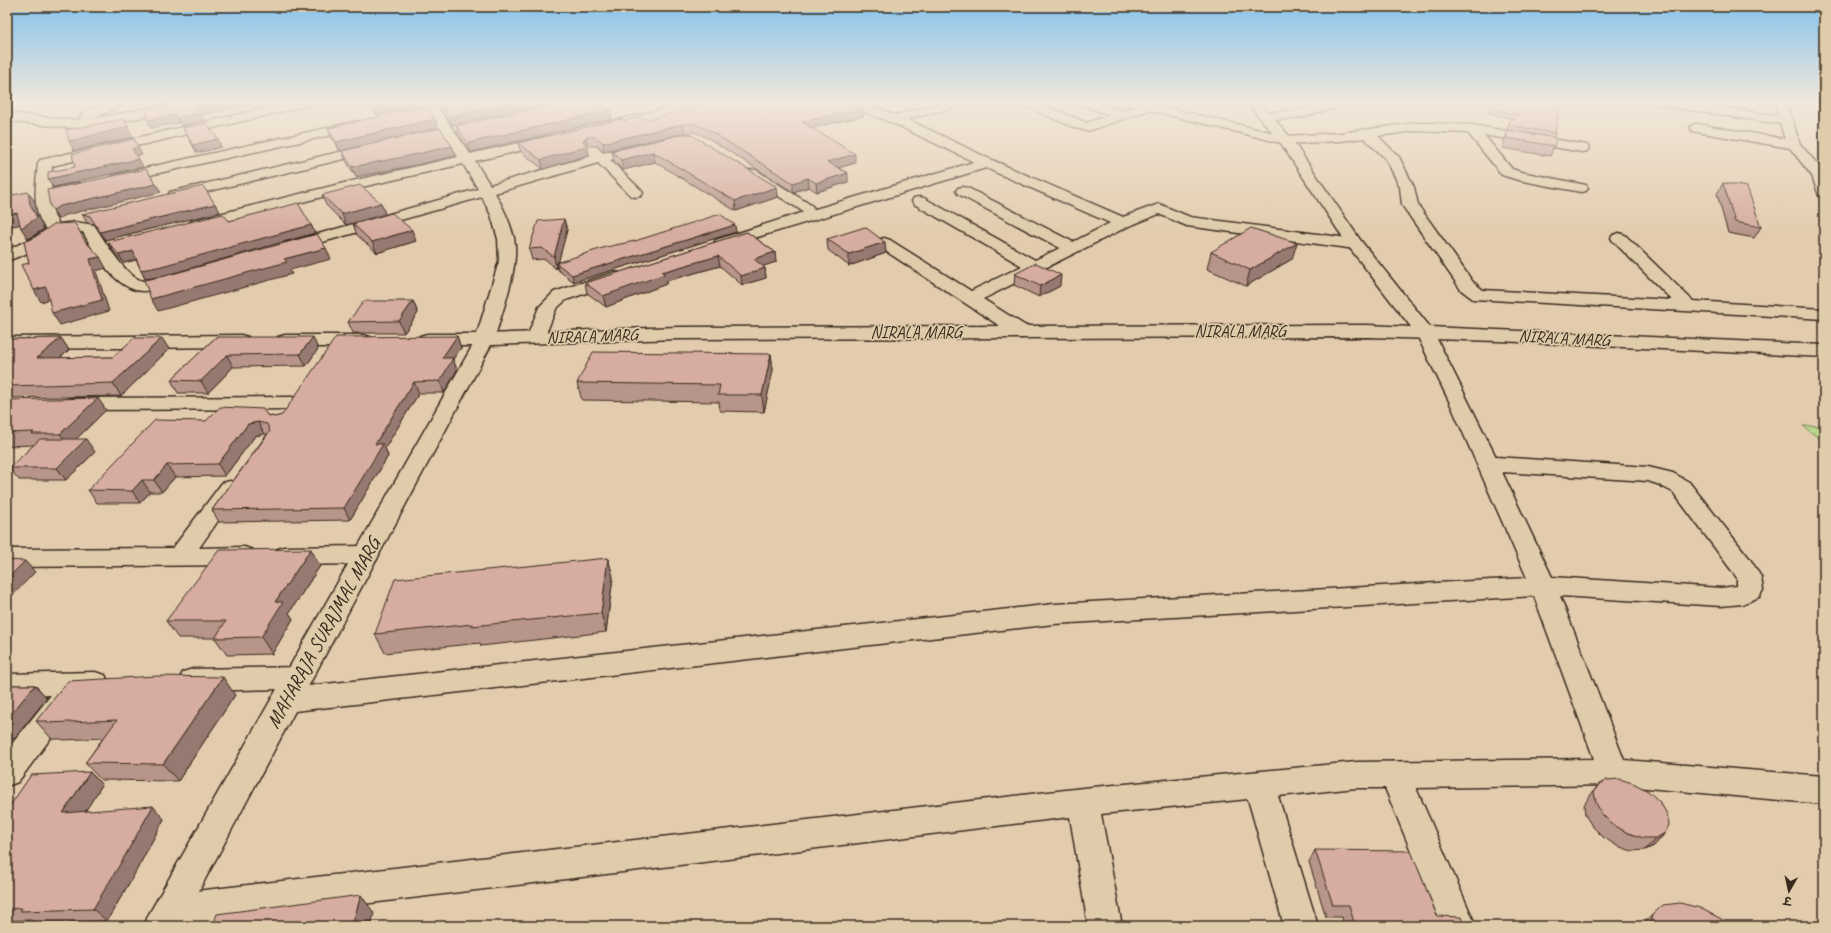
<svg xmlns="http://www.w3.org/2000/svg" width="1831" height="933" viewBox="0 0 1831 933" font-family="Caveat,'Playpen Sans Deva',sans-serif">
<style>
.green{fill:#b8d68e;stroke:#7a8056}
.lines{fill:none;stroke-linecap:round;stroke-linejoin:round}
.minor-casing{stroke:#3b2a1e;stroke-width:3}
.tertiary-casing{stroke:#3b2a1e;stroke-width:3}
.minor{fill:#deccaa;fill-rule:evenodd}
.tertiary{fill:#deccaa;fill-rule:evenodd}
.wall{fill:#b8958a;stroke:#3b2a1e}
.shaded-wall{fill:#967970;stroke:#3b2a1e}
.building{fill:#d6ada0;stroke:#3b2a1e}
.labels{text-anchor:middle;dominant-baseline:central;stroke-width:3.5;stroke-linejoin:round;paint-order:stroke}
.street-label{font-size:17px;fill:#3b2a1e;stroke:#deccaa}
.near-street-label{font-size:20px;fill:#3b2a1e;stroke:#deccaa}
</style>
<rect width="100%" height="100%" fill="#e3ccae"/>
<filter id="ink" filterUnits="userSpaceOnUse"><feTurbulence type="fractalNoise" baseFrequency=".025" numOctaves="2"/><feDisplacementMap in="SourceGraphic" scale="8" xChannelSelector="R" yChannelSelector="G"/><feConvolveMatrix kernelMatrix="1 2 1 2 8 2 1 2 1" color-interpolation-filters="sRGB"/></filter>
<g filter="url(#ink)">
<!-- green -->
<path class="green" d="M1803,426H1824V442Z"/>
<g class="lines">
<defs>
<path id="minor" d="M107,102H122L120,105L95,118L184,102H208L206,105L202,106L107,124L72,128L7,121V113L72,120L81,119L80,117L81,114Z
M291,102H312L310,105L306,106L52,166L51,189L77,183L82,184L84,187L82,190L51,198L54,216L59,224L75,222L94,225C103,238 127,280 144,281C157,282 167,272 180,275L183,279L180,283C169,286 156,291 143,291C117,291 94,253 83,232L60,233L38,249L7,261V250L33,238L46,229C31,211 36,185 38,163L40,160Z
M422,102H434L470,154L549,136L554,137L556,140L554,143L475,161L490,185L591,156L571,137L542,113L540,110L542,107H550L581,131L603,153L642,144L647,145L649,148L647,151L610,160L641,190L643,193L641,196L636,197L631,196L598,163L495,193C503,207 510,222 514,238C520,266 502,312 494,340L492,344L485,346H427L420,344L418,340L420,336L427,334H477L499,261L498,239L491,215L482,197L298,249L292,251L286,249L284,246L286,243L478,189L463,164L353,189L197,229L191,227L189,224L191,221L352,181L458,157Z
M692,102H712L710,105L614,129L609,128L608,125L609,122Z
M846,102H862L895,115L947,102H967L965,105L907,119L992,160L1123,217L1159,204L1190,217L1355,239L1361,241L1363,244L1361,247L1355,249L1187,226L1159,214L1129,226L983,299L1029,328L1031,332L1029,336L1022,338L1015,336L878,246L876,243L878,240L884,238L890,240L971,291L1022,266L914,204L912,201L914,198L919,197L924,198L1035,260L1060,248L958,194L956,191L958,188L963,187L968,188L1073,242L1110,223L986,168L728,246L722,248L716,246L714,243L716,240L804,212L746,176L744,173L746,170H756L811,205L814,208L812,210L974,162L899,126L848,105Z
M1021,102H1037L1087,123L1110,115L1082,105L1080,102H1097L1122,111L1135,107L1126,105L1124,102H1144L1285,136L1340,133L1415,123H1431L1472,125L1587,145L1589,148L1587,151L1582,152L1484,135L1512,169L1521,172L1586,185L1588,188L1586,191L1581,192L1518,180L1502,175L1468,133L1415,131L1378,136L1399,157L1414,187L1418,205L1473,282L1483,290L1672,300L1613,241L1611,238L1613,235L1619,233L1625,235L1693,301L1824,309V319L1473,299L1461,290L1402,205L1400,187L1386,159L1364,138L1340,141L1285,144L1149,110L1088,131L1075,128L1023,105Z
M1329,102H1347L1345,105L1303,117L1266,121L1261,120L1260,117L1261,114L1266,113L1302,109Z
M1656,102H1684L1778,116L1776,106L1778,103H1786L1800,144L1824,172V197L1819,196L1812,176L1790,148L1697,132L1692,131L1690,128L1692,125L1697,124L1785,139L1780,124L1662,106L1658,105Z
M358,121L363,122L364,125L363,128L118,182L113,181L111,178L113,175L118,174Z
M373,144L378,145L380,148L378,151L175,199L170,198L168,195L170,192Z
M615,272L621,273L623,277L621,281L566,300L556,309L543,341L536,343L529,341L527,337L539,307L554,292Z
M1425,327L1432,329L1496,457L1648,467L1673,473L1689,482L1750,559L1761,577L1763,590L1759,597L1742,604L1721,606L1560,596L1624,760L1824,776V804L1614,785L1416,788L1476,926H1442L1385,788H1356L1278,796L1318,926H1284L1248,799L1101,814L1122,926H1088L1070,817L183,926H166L158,923L153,911L158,899L170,894L1083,788L1356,762L1594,759L1534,596L1054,624L286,712L276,708L272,700L276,692L283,689L193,691L183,688L179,680L183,672L193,669L298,667L308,670L312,678L307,686L1054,604L1527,578L1450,403L1416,333L1418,329ZM1502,472L1648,481L1657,484L1673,492L1732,571L1737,578V586L1721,588L1552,577Z
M241,335L248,337L250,341L248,345L241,347L7,349V337Z
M285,335H363L370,337L372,341L370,345L363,347H285L278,345L276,341L278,337Z
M292,397L299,399L302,403L299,407L292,409L71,410L64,408L61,404L64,400L71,398Z
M230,481L238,483L241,488L199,548L244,547L253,550L256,556L253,562L244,565L7,567V549L173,548L222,483Z
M367,546L376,549L379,555L376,561L367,564L284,565L275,562L272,556L275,550L284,547Z
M95,672L105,675L109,683L105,691L95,694L67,695L70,696L74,704L70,712L18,782L7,786V750L51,695L7,696V674Z"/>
<path id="tertiary" d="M1247,102H1259L1290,137L1361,241L1430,327L1824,345V357L1498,341L1368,337L678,339L491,345L180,926H144L149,914L478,336L485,334L678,327L1368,325L1411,327L1349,247L1280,142Z"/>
</defs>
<!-- minor casing -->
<use href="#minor" class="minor-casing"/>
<!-- tertiary casing -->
<use href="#tertiary" class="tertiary-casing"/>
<!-- minor -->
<use href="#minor" class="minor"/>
<!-- tertiary -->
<use href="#tertiary" class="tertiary"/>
</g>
<!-- wall -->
<path class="wall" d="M366,102H417L418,106L377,115Z
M447,102H558L452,125L442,112L440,103Z
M1491,102H1557L1555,104V133L1553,138L1507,130L1510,121L1513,119L1488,113Z
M1620,102H1641L1640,105Z
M864,116L812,128L855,163L838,168L848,182L817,192L809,187L793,192L708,138L695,132L685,133L604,151L598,146H588L587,147L589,155L543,169L521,152L518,143L624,121Z
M612,119L471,152L459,135L456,126Z
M183,128L218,139L221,147L197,153L187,136Z
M328,128H438L340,151L331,137Z
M1508,130L1554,146L1550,156L1502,148Z
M684,134L777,187L778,197L736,211L655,162L623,170L614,161L612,151Z
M452,146L456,156L411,166L356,177L346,161L342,151Z
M1723,183L1761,227L1754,238L1728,233L1717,194Z
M322,195L381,203L385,214L346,225L326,205Z
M215,204L220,212L105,240L95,224L87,223L82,214Z
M564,219L567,230L558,262L736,232L574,282L558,270L557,266L556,269L545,259L532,260L529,249Z
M229,221L311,225L315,233L163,276L145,279L141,270L136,260L124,263L113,251L108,242Z
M353,224L416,241L377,253L357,235Z
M747,232L775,252L776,262L763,266L765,268L766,278L742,285L720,266L666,281V284L606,307L587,293L585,283Z
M827,239L886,253L849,266L828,250Z
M1211,252L1292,259L1246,286L1207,269Z
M1015,274L1060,286L1039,297L1014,285Z
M413,301L418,313L404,333H353L348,322Z
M457,336L461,348L453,359L457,370L444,393H419L385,448L388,456L350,520L219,522L212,510L267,434H264L255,436L225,476L175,477L162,492H150L140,503H97L88,490L206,421L267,415L275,417L282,415Z
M216,337L318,349L306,366L233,367L208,393H178L171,380Z
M61,338L69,350L60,358L113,357L169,349L121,396L7,398V339Z
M771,354L773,370L764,412L720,411L719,402L582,400L577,383Z
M7,400L106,410L76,439L95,452L66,480H19L9,468L34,445L7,446Z
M608,558L613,577L606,632L481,646L480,643L385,653L375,634Z
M320,566L289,613L293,619L272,654L227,655L215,638H178L166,621Z
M7,685H35L47,698L14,739H7Z
M235,695L178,781L101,780L85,763L103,738L63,740L62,739H52L36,721Z
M90,772L102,785L85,811L164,819L135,873L107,921L35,923L31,920L7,921V810Z
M1599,784L1665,833L1654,846L1645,850L1632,851L1617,846L1603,837L1592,826L1585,815L1584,805L1589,797Z
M1315,850L1437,916L1464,926H1344L1342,917H1326L1309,862Z
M1652,915L1730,926H1641Z"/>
<!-- shaded-wall -->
<path class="shaded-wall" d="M150,102H177L152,106Z
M223,102H263L201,115L204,121L181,126L177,118L196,107Z
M392,102H417L418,106L377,115L374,106Z
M518,102H558L452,125L449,117Z
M864,108V116L802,130V122Z
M611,110L612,119L471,152L468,143Z
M175,115L179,123L151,128L147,120Z
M124,119L133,137L74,151L69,141Z
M435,119L438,128L340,151L336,142Z
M683,124L685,133L604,151L603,143Z
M586,137L589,155L543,169L541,160L583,141Z
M134,139L142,155L136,156L132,149Z
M218,139L221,147L197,153L193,145Z
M452,146L456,156L411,166L356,177L352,167Z
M653,152L655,162L623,170L621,160Z
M855,154V163L828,171L827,162Z
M139,159L143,167L53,187L48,179Z
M848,173V182L817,192L816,183Z
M808,178L809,187L793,192V183Z
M156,184L161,192L66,215L58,219L53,210L60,206Z
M777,187L778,197L736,211L735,201Z
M28,192L35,202L37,215L44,229L28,239L21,228Z
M381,203L385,214L346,225L342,214Z
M215,204L220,212L105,240L100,232Z
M17,213L24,224L7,227V215Z
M564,219L567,230L558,264L556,263L557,266L556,269L554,257Z
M311,225L315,233L163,276L145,279L141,270Z
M735,225L736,232L574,282L572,275Z
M412,230L416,241L377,253L372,242Z
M885,242L886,253L849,266V254Z
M1297,243L1292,259L1246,286L1250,270Z
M326,248L331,259L290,270L292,274L158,311L151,299L284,259Z
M133,251L138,259L124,263L119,255Z
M775,252L776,262L755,269L754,259Z
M718,256L720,266L666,281V284L606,307L603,296L662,272Z
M100,257L106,268L96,271L109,311L60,325L52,313L90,259Z
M765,268L766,278L742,285L741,276Z
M1061,275L1060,286L1039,297L1040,286Z
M46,287L54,298L41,302L34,290Z
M413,301L418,313L404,333L399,321Z
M457,336L461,348L453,359L457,370L444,393L440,381L442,358Z
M313,337L318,349L306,366L300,354Z
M61,338L69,350L46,370L37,358Z
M162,338L169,349L121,396L113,383Z
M771,354L773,370L764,412L762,395Z
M227,355L233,367L208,393L201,381Z
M414,382L419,393L385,448L388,456L350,520L344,508L375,444Z
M98,398L106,410L69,446L60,434Z
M258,422L264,434L255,436L225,476L218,464L248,424Z
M86,439L95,452L66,480L57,468Z
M167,465L175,477L162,492L154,480Z
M142,480L150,492L140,503L132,491Z
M311,549L320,566L289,613L293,619L272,654L261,637L275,602Z
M608,558L613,577L606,632L601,613Z
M25,561L35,572L7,601V579Z
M223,677L235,695L178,781L163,764Z
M35,685L47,698L14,739L7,731V719Z
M90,772L102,785L76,826L63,813Z
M153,806L164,819L135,873L107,921L93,909Z
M1665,833L1654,846L1645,850L1656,838Z
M361,895L374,913L371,926H352Z"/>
<!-- building -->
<path class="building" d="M186,102H223L196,107L200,113L177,118L175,115L147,120L148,109Z
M370,102H392L374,106Z
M447,102H518L449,117L440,103Z
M565,102H599L611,110L468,143L456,126Z
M714,102H855L864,108L802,122L855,154L827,162L848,173L816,183L808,178L793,183L707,129L694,124H683L603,143L596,137H586L583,141L587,146L541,160L518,143L621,119L624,121L641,116L647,120Z
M1491,102H1554L1553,104L1560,105L1555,133L1509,125L1510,121L1519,115L1490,108Z
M426,106L435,119L336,142L328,128Z
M124,119L128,127L69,141L66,130Z
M206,123L218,139L193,145L183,128Z
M440,128L452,146L408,156L352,167L342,151Z
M1508,130L1556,138L1554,146L1506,138Z
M684,134H690L777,187L735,201L653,152L621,160L612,151Z
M134,139L138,147L132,149L139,159L48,179V172L75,167L72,154Z
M146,169L156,184L60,206L53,210L50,206L47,190Z
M1723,183L1747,187L1761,227L1735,222Z
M360,185L381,203L342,214L322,195Z
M203,186L215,204L100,232L90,216L82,214Z
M28,192L30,204L37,218L21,228L17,213L7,215V196Z
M298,203L311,225L158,267L141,270L133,251L119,255L108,242L223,214L229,221Z
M392,213L412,230L372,242L353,224Z
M720,214L735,225L572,275L556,263L606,247L635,241Z
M564,219L554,257L542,248L529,249L538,221Z
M75,223L85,241L100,257L90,259L102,300L52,313L46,287L34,290L21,265L29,263L24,242L32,239L54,224Z
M865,227L885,242L849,254L827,239Z
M1251,228L1297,243L1250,270L1211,252Z
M747,232L775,252L754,259L765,268L741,276L718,256L662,272L665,274L603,296L585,283Z
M317,234L326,248L284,259L287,262L151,299L144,280L165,276Z
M1036,263L1061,275L1040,286L1015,274Z
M364,301H413L399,321L348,322Z
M457,336L442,358H453L440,381L414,382L375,444H383L344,508L212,510L270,431L267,424L258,422L248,424L218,464L167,465L154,480H142L132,491L88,490L155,420L206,421L220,407L263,409L267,415L275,417L282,415L336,337Z
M216,337H313L300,354L227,355L201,381L171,380Z
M61,338L37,358L113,357L134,338H162L113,383L7,386V339Z
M593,352L771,354L762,395H718L720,385L577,383Z
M98,398L60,434H32L34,432L7,433V400Z
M40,439H86L57,468H9Z
M311,549L275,602H283L261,637L215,638L226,621H166L219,550Z
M608,558L601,613L472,626L473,624L375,634L395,579Z
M7,560L25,561L7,579Z
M157,676L223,677L163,764L85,763L117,720L47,723L48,721H36L68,681Z
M7,685H35L7,719Z
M90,772L63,813L153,806L122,861L93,909L20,911L22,908L7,909V810L31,775Z
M1620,779L1635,784L1648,791L1660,802L1667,814L1669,825L1665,833L1656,838H1643L1628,833L1613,825L1602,814L1596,803L1594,792L1599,784L1607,780Z
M1315,850L1411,851L1437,916L1461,917L1464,926H1355L1349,905H1333Z
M361,895L352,926H213L217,914Z
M1680,903L1700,908L1721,919L1730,926H1650L1652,915L1663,905Z"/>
</g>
<!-- sky -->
<linearGradient id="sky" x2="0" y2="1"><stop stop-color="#85c3ec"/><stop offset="0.44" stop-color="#f2e8db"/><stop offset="1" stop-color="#f2e8db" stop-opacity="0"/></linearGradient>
<rect width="1831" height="232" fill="url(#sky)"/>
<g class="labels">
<!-- street labels -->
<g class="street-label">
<text x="1240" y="331">NIRALA MARG</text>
<text x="916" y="332">NIRALA MARG</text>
<text transform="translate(592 336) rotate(-2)">NIRALA MARG</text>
<text transform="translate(1564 338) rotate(3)">NIRALA MARG</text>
</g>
<!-- near-street labels -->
<g class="near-street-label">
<text transform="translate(323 633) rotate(-61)">MAHARAJA SURAJMAL MARG</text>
</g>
</g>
<!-- margin -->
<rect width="1831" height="933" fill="none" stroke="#deccaa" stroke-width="24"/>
<rect x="12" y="12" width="1807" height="909" fill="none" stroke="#3b2a1e" stroke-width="1.5" filter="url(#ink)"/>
<!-- north arrow -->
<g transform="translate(1789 891) rotate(189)" stroke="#deccaa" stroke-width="3" paint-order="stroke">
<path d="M0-3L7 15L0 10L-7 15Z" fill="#3b2a1e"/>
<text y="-6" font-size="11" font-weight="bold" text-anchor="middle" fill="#3b2a1e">उ</text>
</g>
</svg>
